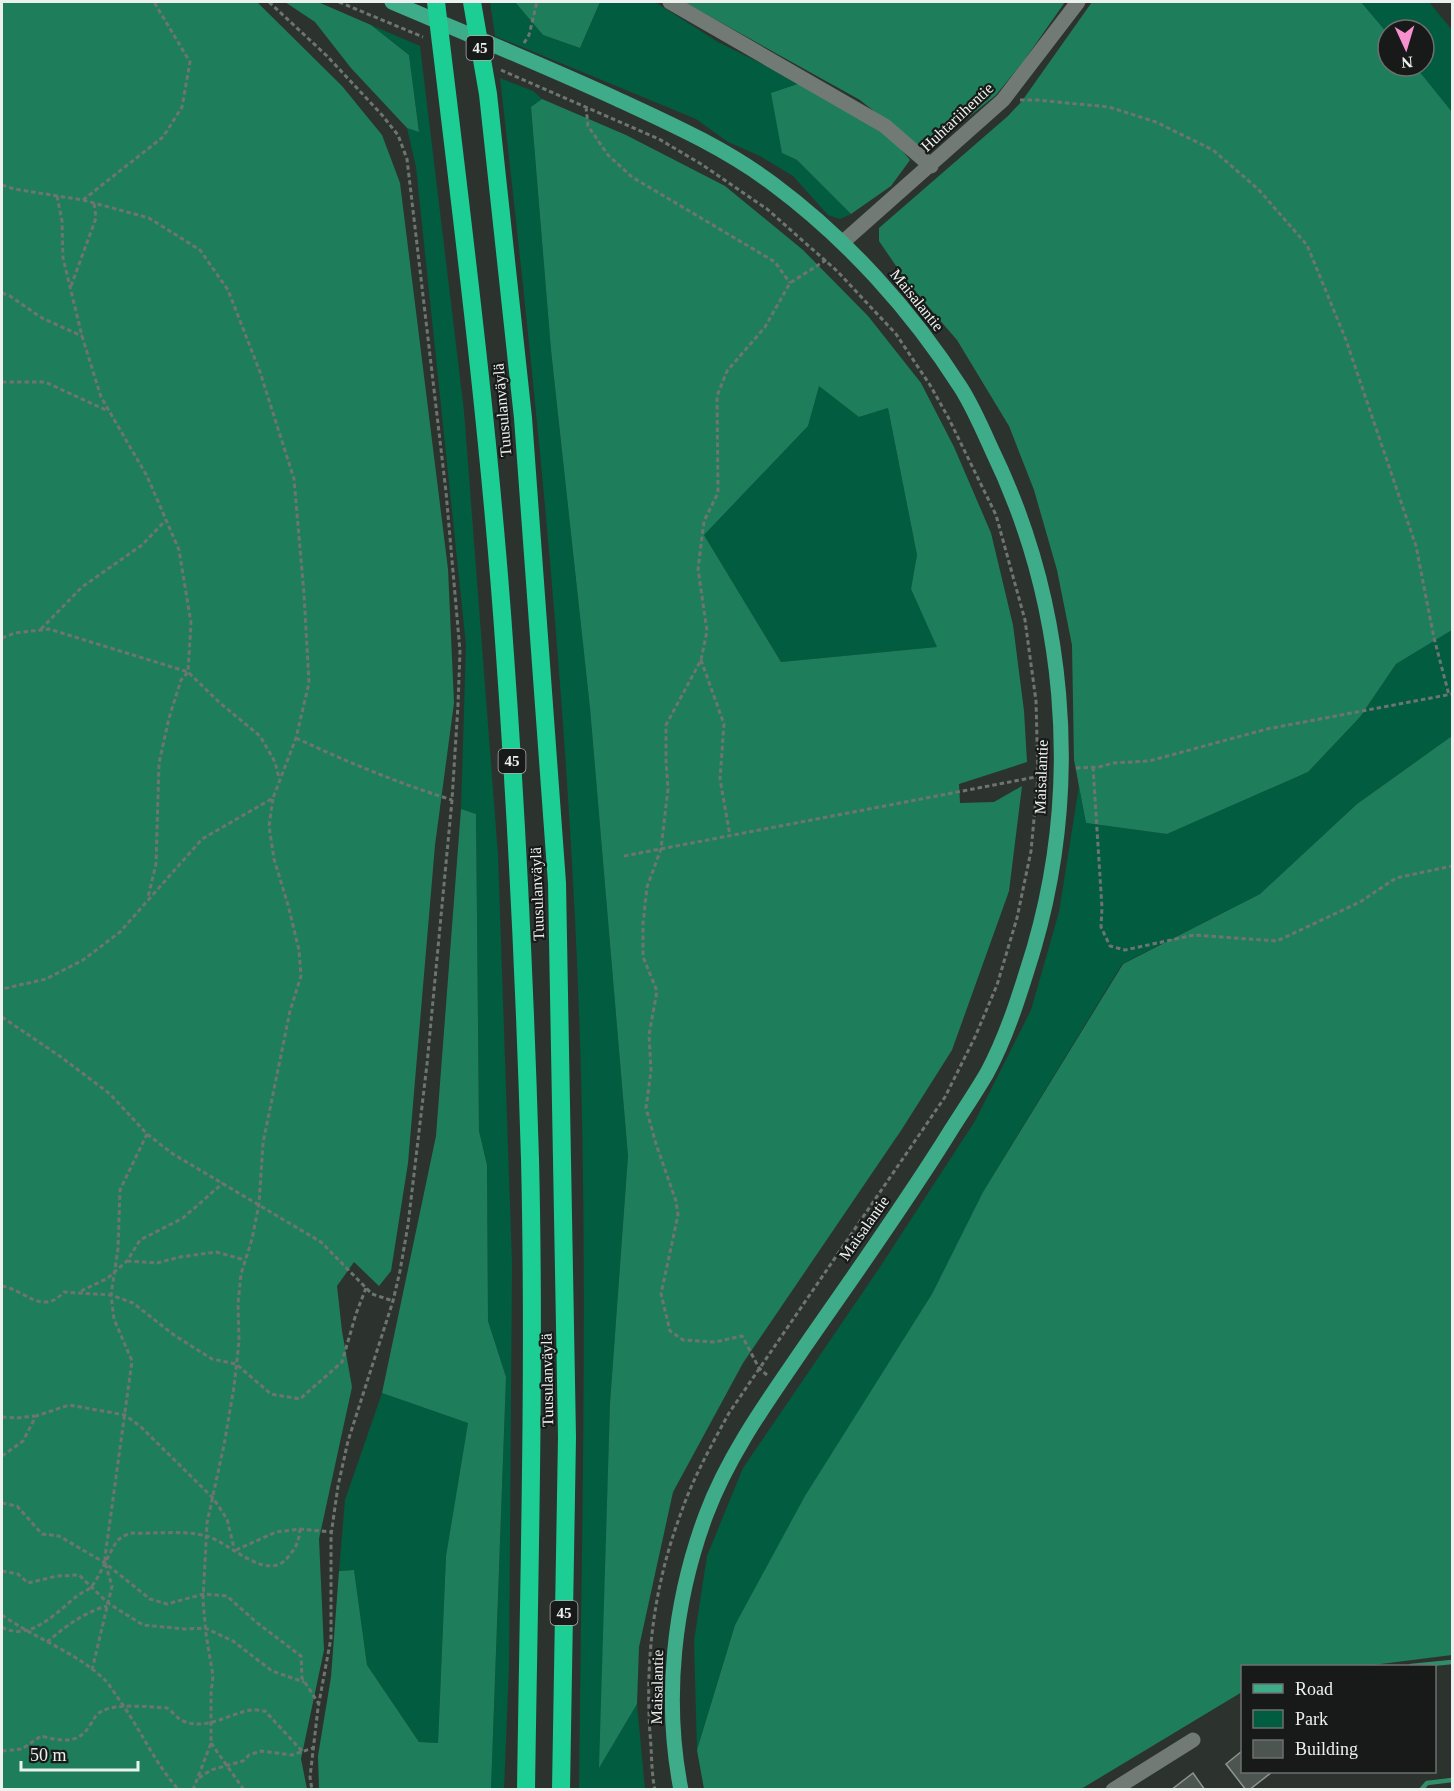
<svg xmlns="http://www.w3.org/2000/svg" width="1454" height="1791" viewBox="0 0 1454 1791" font-family="'Times New Roman',serif">
<style>
.green{fill:#025c40}
.forest{fill:#1e7e5b;fill-rule:evenodd}
.lines{fill:none;stroke-linecap:round;stroke-linejoin:round}
.stream{stroke:#328d6a;stroke-width:4.5}
.building{fill:#4d5551;stroke:#8c9590;stroke-width:1.5}
.path{stroke:#6e7571;stroke-width:3;stroke-dasharray:4.5 3;stroke-linecap:butt}
.minor{stroke:#727a76;stroke-width:15}
.major{stroke:#3eac88;stroke-width:15}
.highway{stroke:#1cce94;stroke-width:18}
.labels{text-anchor:middle;dominant-baseline:central;stroke-width:4.5;stroke-linejoin:round;paint-order:stroke}
.shield{fill:#171a18;stroke:#acb0ae;stroke-width:1.5}
.shield-label{font-size:15px;font-weight:bold;fill:#ecf1ef}
.street-label{font-size:16px;fill:#ecf1ef;stroke:#171a18}
</style>
<rect width="100%" height="100%" fill="#2c332f"/>
<!-- green -->
<path class="green" d="M490,2H515L543,35L580,48L600,2H655L718,42L801,83L782,153L797,160L851,214L840,219L828,215L793,176L760,156L728,142L696,119L495,36Z
M1361,2H1429L1452,30V112L1415,66H1424V30H1388V34Z
M371,25L420,46L464,411L498,855L512,1264L509,1667L504,1789H491L506,1377L488,1321L487,1165L479,1131L476,814L461,809L466,645L416,167L407,128L419,132L409,55Z
M500,78L533,91L542,99L531,108L551,350L590,708L628,1156L610,1403L600,1766L637,1704L645,1789H579C582,1499 590,1209 575,919C561,638 532,358 500,78Z
M819,385L859,417L888,408L917,555L911,589L938,647L781,662L704,535L808,426Z
M1452,630V736L1357,804L1260,894L1122,964L983,1192L932,1294L735,1625L697,1750L694,1641L707,1556L743,1468L878,1270L975,1121L1031,1010L1059,912L1079,786L1086,823L1167,834L1308,772L1360,717L1396,664Z
M382,1393L468,1423L446,1556L438,1743L419,1742L367,1665L354,1570L339,1571L345,1500Z"/>
<!-- forest -->
<path class="forest" d="M2,2H257L342,86L382,135L400,183L448,569L454,703L435,845L408,1163L391,1271L379,1286L354,1262L337,1286L342,1331L352,1387L319,1539L324,1650L301,1759L307,1789H2Z
M285,2H318L371,25L409,55L419,132L407,128L351,68L315,22Z
M515,2H600L580,48L543,35Z
M684,2H1065L1023,62L996,95L934,145L915,144L860,100Z
M1092,2H1361L1388,34V66H1415L1452,112V630L1396,664L1360,717L1308,772L1167,834L1086,823L1074,760L1072,645L1057,570L1034,490L1009,426L957,340L907,282L879,241V228L1008,116L1022,101Z
M801,83L883,128L910,160L891,186L851,214L797,160L782,153L771,93Z
M542,99L626,135L725,186L803,250L868,316L921,383L954,447L991,533L1013,625L1024,711L1027,762L959,784L960,803L994,802L1022,786L1009,891L952,1050L902,1129L743,1363L673,1492L639,1647L637,1704L599,1768L610,1403L628,1156L590,708L551,350L531,107ZM819,386L859,417L888,408L917,555L911,589L937,647L781,662L704,535L808,426Z
M1452,736V1655L1365,1666H1242V1692L1081,1789H704L697,1750L735,1625L805,1496L932,1294L983,1192L1123,964L1260,894L1357,804Z
M461,809L476,814L479,1131L487,1165L488,1321L506,1377L491,1789H319L318,1756L331,1677L339,1571L354,1570L367,1665L419,1742L438,1743L446,1556L468,1423L382,1393L436,1136Z"/>
<g class="lines">
<!-- stream -->
<path class="stream" d="M1411,1666L1452,1662
M1421,1790L1427,1783L1452,1780"/>
</g>
<!-- building -->
<path class="building" d="M1242,1751V1772H1272L1249,1790H1246L1226,1764Z
M1193,1773L1205,1790H1171Z"/>
<g class="lines">
<!-- path -->
<path class="path" d="M269,2L327,56L382,115L398,135L407,159L446,492L460,651L458,705L452,800L427,1064L408,1225L400,1271L393,1301L348,1441L338,1486L331,1535V1638L318,1708L310,1777L312,1790
M339,2L423,37
M524,43L529,35L537,2
M501,70L659,139L701,164L767,209L837,271L896,334L930,385L948,417L996,515L1025,620L1036,701L1038,777L1031,851L1017,918L997,985L975,1037L945,1097L729,1413C711,1446 693,1478 681,1513C654,1585 645,1658 650,1734C652,1753 651,1772 655,1790
M1020,100H1037L1109,107L1156,122L1213,150L1258,189L1307,245L1346,340L1416,546L1434,638L1449,695
M586,107L588,126L608,155L632,177L775,262L790,283
M2,185L14,189L83,200L149,218L200,250L228,290L260,372L294,479L304,594L309,683L296,738L273,798L202,839L120,932L83,960L46,979L2,989
M57,196L62,221L63,258L82,336L101,397L147,476L179,550L191,623L188,672L181,680L169,718L159,763L156,864L148,897
M83,200L163,137L182,107L190,62L154,2
M71,286L96,218L94,203
M2,293L10,296L42,318L82,336
M2,382H45L108,411
M41,629L82,587L142,545L166,520
M2,638L15,633L49,629L188,672L220,703L260,736L275,762L279,778
M701,660L724,724L720,779L730,836
M296,738C347,762 398,783 452,800
M1093,767L1102,908L1101,927L1110,946L1125,950L1194,935L1277,941L1360,902L1396,878L1452,866
M1076,768L1099,767L1113,763L1149,761L1267,729L1452,694
M624,856L1046,775
M2,1017L61,1057L110,1094L147,1134L173,1154L321,1242L372,1294L393,1301
M127,1261L157,1263L180,1257L216,1252L245,1260
M2,1286C25,1290 42,1316 64,1292L111,1295L133,1303L174,1335L212,1359L236,1364L271,1394L300,1399L342,1362L356,1314L366,1288
M81,1291L108,1278L127,1261L140,1240L183,1218L223,1183
M767,1375L759,1368L742,1336L715,1342L683,1340L670,1331L661,1294L678,1215L676,1201L656,1144L646,1108L651,1071L649,1035L657,991L643,957V924L647,887L661,849L668,789L666,761V725L701,660L707,631L698,569L704,521L718,493L717,396L727,371L765,327L790,283L826,260
M2,1417L16,1418L35,1416
M2,1456L23,1441L36,1416L69,1405L125,1415L141,1427L213,1498L227,1519L234,1548
M2,1503L17,1506L42,1534L59,1536L105,1563L150,1599L167,1604L204,1594L227,1596L256,1622L301,1656L302,1678L319,1704
M236,1550L276,1532L300,1529L331,1532
M2,1571L18,1574L28,1583L57,1576L79,1575L108,1603L143,1625L184,1629L205,1628L233,1641L272,1671L304,1682
M2,1615C34,1638 74,1651 104,1679C110,1685 115,1694 120,1701C141,1730 155,1764 179,1790
M2,1627C29,1643 57,1612 77,1596C82,1592 89,1590 92,1586C102,1572 108,1555 117,1541L123,1536L132,1533C156,1534 184,1530 206,1536C230,1542 267,1584 288,1557C296,1548 299,1541 300,1529
M47,1642C65,1627 84,1612 107,1606
M92,1670L112,1586L105,1563V1557L132,1361L114,1319L111,1295L118,1249L120,1190L147,1134
M211,1743L244,1790
M2,1751L22,1749L41,1736C60,1741 79,1745 90,1725C94,1720 95,1714 102,1711C117,1703 149,1707 167,1708C172,1711 176,1717 181,1720C204,1732 228,1714 251,1710C255,1709 261,1711 265,1711L303,1752
M199,1778L211,1770L243,1761L249,1755L261,1751L292,1755L313,1748
M193,1790L211,1743V1693L213,1676L206,1634L203,1600L207,1523L224,1445L234,1387L239,1341L238,1304L241,1274L252,1239L259,1204L263,1143L290,1011L301,976L299,950L288,905L274,859L269,826L273,798"/>
<!-- minor -->
<path class="minor" d="M670,2L885,126L931,166
M843,242L1003,100L1078,2
M1113,1790L1193,1740"/>
<!-- major -->
<path class="major" d="M392,2C467,34 543,65 617,99C671,124 725,148 773,184C847,239 912,311 961,388C973,407 982,428 991,448C1066,602 1082,783 1034,948C1021,990 1008,1034 987,1073C976,1092 963,1111 951,1130C904,1206 852,1278 801,1352C766,1403 728,1456 706,1515C674,1601 663,1699 681,1790"/>
<!-- highway -->
<path class="highway" d="M436,2C462,219 490,436 505,655C517,823 525,991 530,1159C535,1369 529,1579 526,1790
M472,2L488,94L523,418L557,883L567,1437L561,1790"/>
</g>
<g class="labels">
<!-- shield labels -->
<g class="shield">
<rect x="466.5" y="36" width="27" height="24" rx="4.5"/>
<rect x="498.5" y="749" width="27" height="24" rx="4.5"/>
<rect x="550.5" y="1601" width="27" height="24" rx="4.5"/>
</g>
<g class="shield-label">
<text x="480" y="48">45</text>
<text x="512" y="761">45</text>
<text x="564" y="1613">45</text>
</g>
<!-- street labels -->
<g class="street-label">
<text transform="translate(957 117) rotate(-43)">Huhtariihentie</text>
<text transform="translate(917 300) rotate(51)">Maisalantie</text>
<text transform="translate(502 410) rotate(-95)">Tuusulanväylä</text>
<text transform="translate(1041 777) rotate(-88)">Maisalantie</text>
<text transform="translate(537 894) rotate(-92)">Tuusulanväylä</text>
<text transform="translate(864 1228) rotate(-55)">Maisalantie</text>
<text transform="translate(547 1380) rotate(-91)">Tuusulanväylä</text>
<text transform="translate(657 1687) rotate(-89)">Maisalantie</text>
</g>
</g>
<!-- border -->
<rect width="1454" height="1791" fill="none" stroke="#ecf1ef" stroke-width="6"/>
<!-- legend -->
<rect x="1241" y="1665" width="195" height="108" fill="#171a18" stroke="#6c706e" stroke-width="1.5"/>
<rect x="1253" y="1684" width="30" height="9" fill="#3eac88" stroke="#6c706e" stroke-width="1.5"/>
<text x="1295" y="1695" font-size="18" fill="#ecf1ef">Road</text>
<rect x="1253" y="1710" width="30" height="18" fill="#025c40" stroke="#6c706e" stroke-width="1.5"/>
<text x="1295" y="1725" font-size="18" fill="#ecf1ef">Park</text>
<rect x="1253" y="1740" width="30" height="18" fill="#4d5551" stroke="#6c706e" stroke-width="1.5"/>
<text x="1295" y="1755" font-size="18" fill="#ecf1ef">Building</text>
<!-- north arrow -->
<g transform="translate(1406 48) rotate(176)"><circle r="28" fill="#171a18" stroke="#6c706e" stroke-width="1.5"/>
<path d="M0-4.5L10 22L0 15L-10 22Z" fill="#f790ce"/>
<text y="-9" font-size="16" font-weight="bold" text-anchor="middle" fill="#ecf1ef">N</text>
</g>
<!-- scale -->
<path d="M21 1761v9h117v-9" fill="none" stroke="#ecf1ef" stroke-width="3"/>
<text x="30" y="1761" font-size="18" fill="#ecf1ef" stroke="#171a18" stroke-width="4.5" paint-order="stroke">50 m</text>
</svg>
